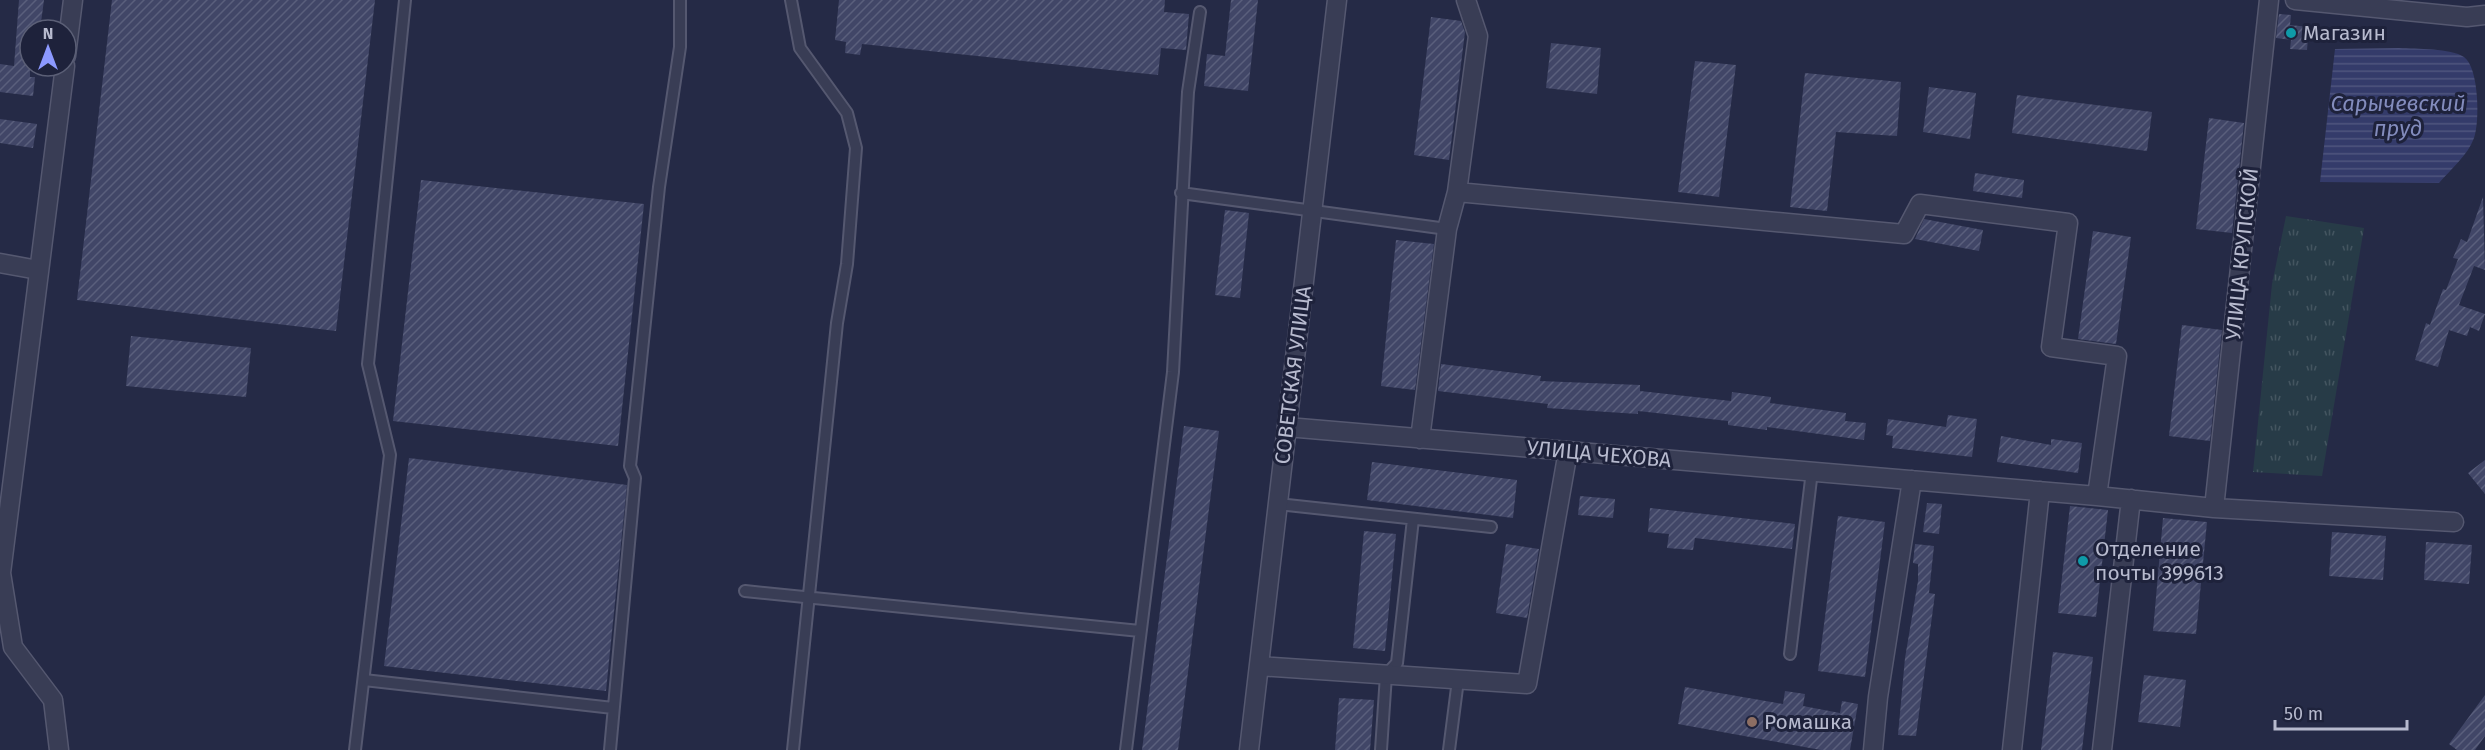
<svg xmlns="http://www.w3.org/2000/svg" width="2485" height="750" viewBox="0 0 2485 750" font-family="'Fira Sans',sans-serif">
<style>
.park{fill:url(#park-tufts)}
.water{fill:url(#water-rules)}
.building{fill:url(#building-hatch)}
.lines{fill:none;stroke-linecap:round;stroke-linejoin:round}
.service-casing{stroke:#555870;stroke-width:14}
.minor-casing{stroke:#555870;stroke-width:21}
.service{stroke:#393d55;stroke-width:10}
.minor{stroke:#393d55;stroke-width:18}
.culture-dot{fill:#0f9aa8;stroke:#1e223b;stroke-width:2}
.education-dot{fill:#8d6e63;stroke:#1e223b;stroke-width:2}
.labels{text-anchor:middle;dominant-baseline:central;stroke-width:6;stroke-linejoin:round;paint-order:stroke}
.poi-label{font-size:21px;fill:#b7bace;stroke:#1e223b;text-anchor:start}
.street-label{font-size:21px;fill:#b7bace;stroke:#1e223b}
.water-label{font-size:22px;font-style:italic;fill:#838cbd;stroke:#1e223b}
</style>
<defs>
<pattern id="park-tufts" width="24" height="20" patternUnits="userSpaceOnUse" patternTransform="scale(1.5)"><rect width="24" height="20" fill="#273b47"/><path d="M3 7l-1-3M5 7V3M7 7l1-3M15 17l-1-3M17 17v-4M19 17l1-3" fill="none" stroke="#445560"/></pattern>
<pattern id="water-rules" width="6" height="5" patternUnits="userSpaceOnUse" patternTransform="scale(1.5)"><rect width="6" height="5" fill="#343b6a"/><path d="M0 2.5h6" fill="none" stroke="#4f557e"/></pattern>
<pattern id="building-hatch" width="6" height="6" patternUnits="userSpaceOnUse" patternTransform="scale(1.5)"><rect width="6" height="6" fill="#414667"/><path d="M-1 1l2-2M0 6l6-6M5 7l2-2" fill="none" stroke="#5a5f7c"/></pattern>
</defs>
<rect width="100%" height="100%" fill="#252a46"/>
<!-- park -->
<path class="park" d="M2286,216L2364,228L2322,476L2253,472L2272,284Z"/>
<!-- water -->
<path class="water" d="M2399,48C2416,49 2451,48 2464,57C2479,67 2480,123 2474,138C2468,155 2450,170 2439,183L2320,182L2335,49Z"/>
<!-- building -->
<path class="building" d="M19,0H44L40,30H30V77H35L33,96L0,92V64L14,66Z
M112,0H375L336,331L77,300Z
M839,0H1165L1164,12L1189,14L1186,50L1161,48L1158,75L862,44L860,55L845,53L846,42L835,40Z
M1231,0H1258L1248,91L1204,86L1207,54L1225,56Z
M2279,14L2291,15L2290,25L2309,27L2307,50L2290,49L2291,40L2276,38Z
M1431,17L1461,21L1465,32L1449,160L1414,155Z
M1551,43L1601,48L1597,94L1546,88Z
M1695,61L1736,65L1719,197L1678,192Z
M1805,73L1901,82L1897,136L1836,132L1827,211L1790,207Z
M1929,87L1976,93L1970,139L1923,132Z
M2017,95L2152,112L2147,151L2012,133Z
M2209,118L2244,123L2232,233L2196,229Z
M0,119L37,124L33,148L0,143Z
M1975,173L2024,180L2022,198L1973,191Z
M421,180L644,204L618,446L393,421Z
M2483,197L2485,270L2474,266L2459,305L2485,314L2479,331L2470,327L2467,336L2449,330L2438,367L2415,360L2426,323L2430,325L2443,289L2446,290L2458,259L2453,258L2461,239L2467,242Z
M1225,210L1249,213L1240,298L1215,295Z
M1924,219L1983,230L1979,251L1915,239Z
M2093,231L2131,237L2116,344L2078,339Z
M1396,240L1434,244L1415,390L1381,386Z
M2182,325L2222,330L2210,441L2169,436Z
M131,336L251,348L246,397L126,386Z
M1441,364L1541,376L1540,381L1640,385V391L1731,401L1732,392L1771,397L1770,403L1846,413L1845,421L1866,423L1864,440L1767,427V430L1728,425V421L1638,411V414L1547,408L1548,404L1438,391Z
M1948,415L1977,419L1972,457L1892,448L1893,436L1886,435L1888,419L1946,427Z
M1184,426L1219,431L1178,750H1142Z
M2001,436L2051,445V439L2082,443L2078,473L1997,462Z
M409,458L627,485L606,691L384,666Z
M2485,460V494L2468,473Z
M1372,462L1517,480L1513,518L1367,500Z
M1580,496L1615,499L1613,518L1578,515Z
M1927,503L1942,504L1939,534L1923,532Z
M2070,506L2108,510L2096,617L2058,613Z
M1650,508L1795,524L1792,549L1695,538L1693,550L1667,548L1669,534L1648,532Z
M1838,516L1885,522L1865,677L1818,671Z
M2163,518L2207,522L2196,634L2153,631Z
M1364,531L1396,534L1385,651L1353,648Z
M2332,532L2386,536L2383,580L2329,576Z
M2426,542L2472,545L2469,584L2424,580Z
M1506,544L1539,549L1527,618L1496,613Z
M1915,544L1934,546L1929,593L1935,594L1916,736L1898,735L1905,658L1918,581V564L1913,563Z
M2053,652L2093,657L2082,750H2041Z
M2144,675L2186,680L2180,727L2138,722Z
M1685,687L1783,704L1785,691L1805,694L1803,706L1840,713L1842,701L1858,704L1850,750H1821L1678,724Z
M2485,695V736L2475,750H2457L2449,744Z
M1339,698L1374,700L1370,750H1335Z"/>
<g class="lines">
<defs>
<path id="service" d="M791,0L800,48L847,113L856,148L847,264L837,323L793,750
M1181,193L1447,229
M1278,504L1491,527
M745,591L1140,631
M1790,654L1812,471
M364,680L613,708
M355,750L390,455L368,364L405,0
M610,750L635,478L630,466L659,187L680,47V0
M1126,750L1173,372L1188,92L1200,12
M1381,750L1386,675L1397,663L1413,519
M1449,750L1458,680"/>
<path id="minor" d="M2295,0L2467,17L2485,15
M66,56L73,0
M1457,192L1904,234L1920,204L2068,223L2051,347L2117,356L2097,496
M0,263L38,270
M1287,427L2097,496L2214,508L2454,522
M1420,439L1447,229L1457,192L1478,36L1466,0
M2214,508L2269,0
M1259,666L1527,684L1568,451
M59,750L53,700L13,647L1,573L65,66
M1249,750L1337,0
M1873,750L1878,697L1912,480
M2012,750L2040,491
M2102,750L2131,499"/>
</defs>
<!-- service casing -->
<use href="#service" class="service-casing"/>
<!-- minor casing -->
<use href="#minor" class="minor-casing"/>
<!-- service -->
<use href="#service" class="service"/>
<!-- minor -->
<use href="#minor" class="minor"/>
</g>
<!-- markers -->
<g class="culture-dot">
<circle cx="2291" cy="33" r="6"/>
<circle cx="2083" cy="561" r="6"/>
</g>
<circle class="education-dot" cx="1752" cy="722" r="6"/>
<g class="labels">
<!-- poi labels -->
<g class="poi-label">
<text x="2303" y="33">Магазин</text>
<text x="2095" y="549">Отделение<tspan x="2095" dy="24">почты 399613</tspan></text>
<text x="1764" y="722">Ромашка</text>
</g>
<!-- street labels -->
<g class="street-label">
<text transform="translate(2242 254) rotate(-84)">УЛИЦА КРУПСКОЙ</text>
<text transform="translate(1293 375) rotate(-83)">СОВЕТСКАЯ УЛИЦА</text>
<text transform="translate(1599 454) rotate(5)">УЛИЦА ЧЕХОВА</text>
</g>
<!-- water labels -->
<g class="water-label">
<text x="2398" y="103">Сарычевский<tspan x="2398" dy="25">пруд</tspan></text>
</g>
</g>
<!-- north arrow -->
<g transform="translate(48 48)"><circle r="28" fill="#1e223b" stroke="#5b5f76" stroke-width="1.5"/>
<path d="M0-4.5L10 22L0 15L-10 22Z" fill="#8c99ff"/>
<text y="-9" font-size="16" font-weight="bold" text-anchor="middle" fill="#b7bace">N</text>
</g>
<!-- scale -->
<path d="M2275 720v9h132v-9" fill="none" stroke="#b7bace" stroke-width="3"/>
<text x="2284" y="720" font-size="18" fill="#b7bace" stroke="#1e223b" stroke-width="4.5" paint-order="stroke">50 m</text>
</svg>
